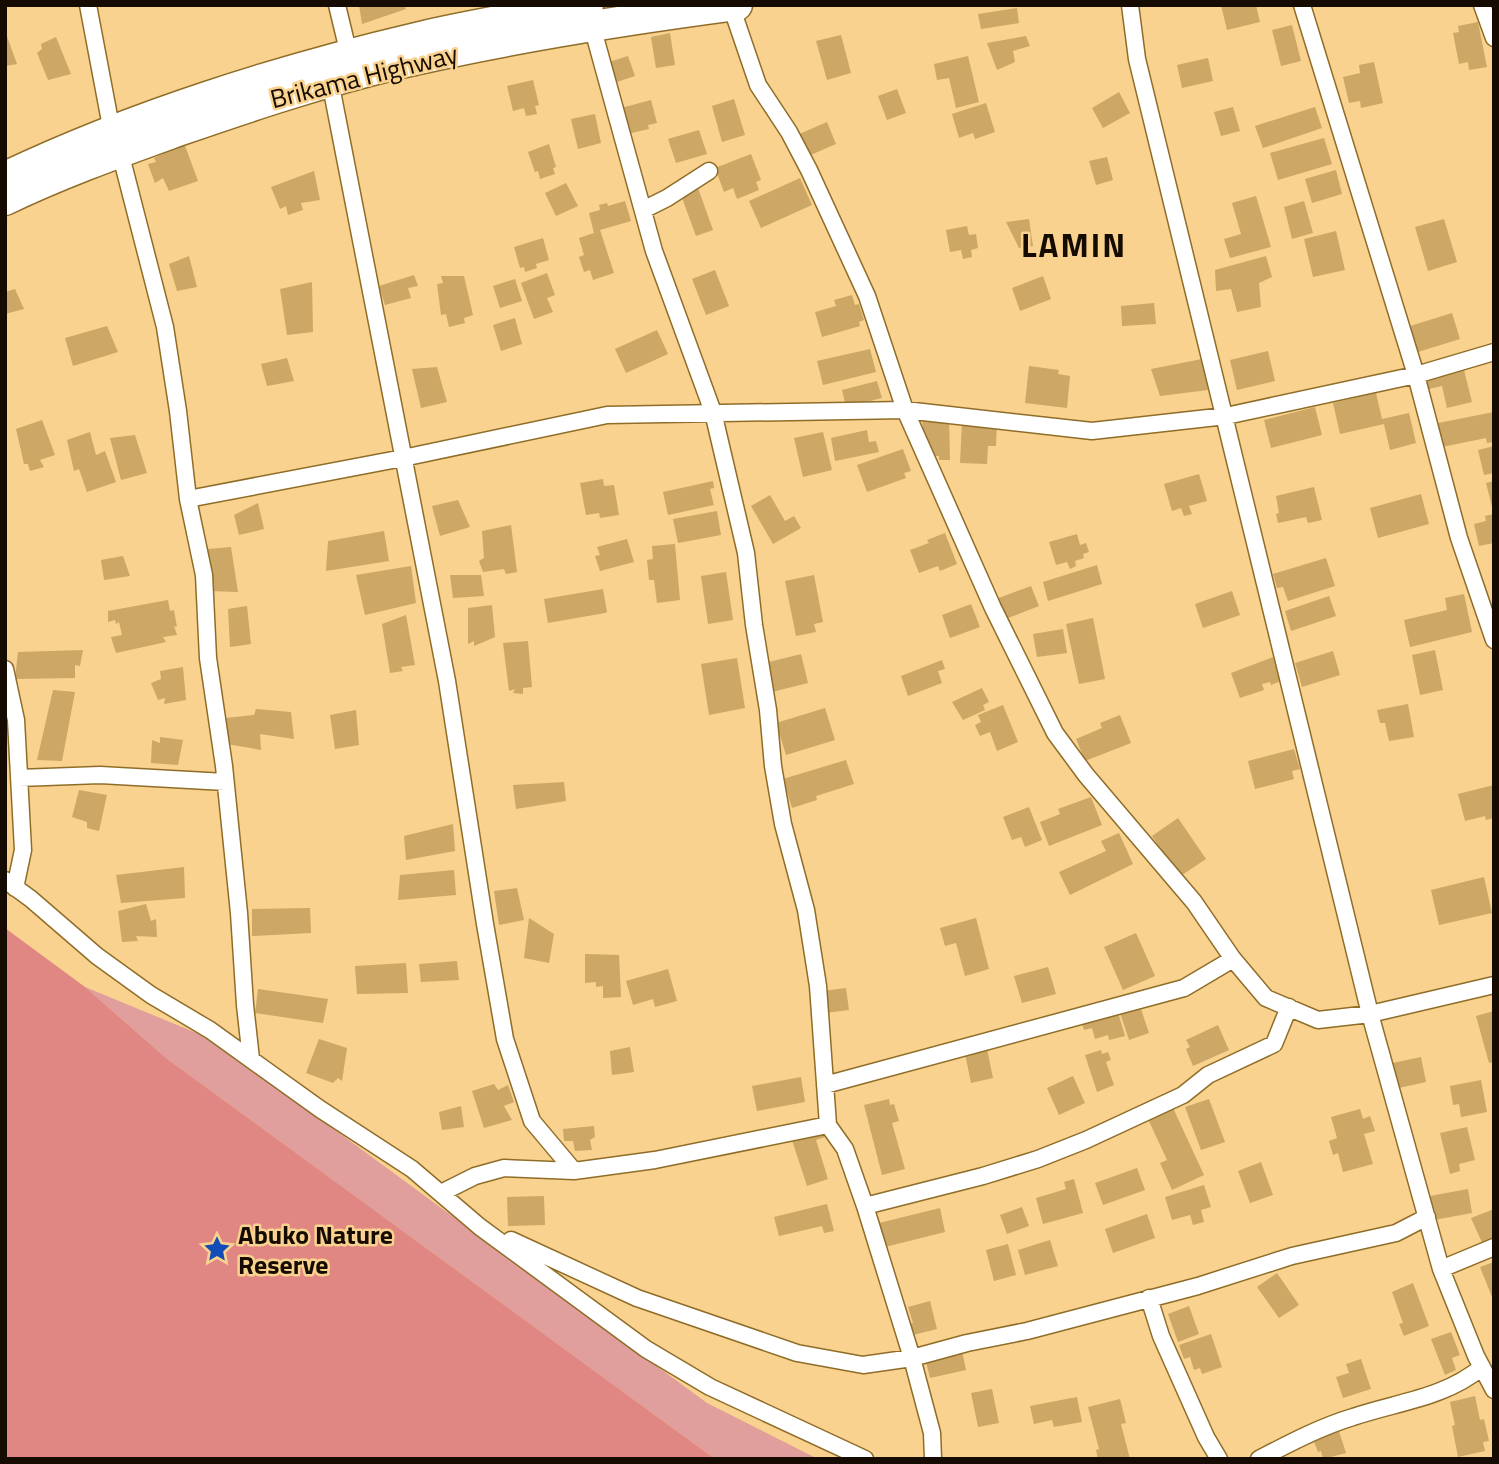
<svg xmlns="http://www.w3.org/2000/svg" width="1499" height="1464" viewBox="0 0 1499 1464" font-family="'Titillium Web',sans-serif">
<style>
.green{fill:#e09e9c}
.forest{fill:#e08784}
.building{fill:#cca765}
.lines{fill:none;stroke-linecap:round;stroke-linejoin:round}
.street-casing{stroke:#8f6d28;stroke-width:19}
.highway-casing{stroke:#8f6d28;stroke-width:33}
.street{stroke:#fff;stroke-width:16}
.highway{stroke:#fff;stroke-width:30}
.labels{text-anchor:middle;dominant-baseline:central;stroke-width:5;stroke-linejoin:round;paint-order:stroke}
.street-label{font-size:26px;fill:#150b00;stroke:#f8d28e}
.poi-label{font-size:26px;font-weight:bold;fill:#150b00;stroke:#f8d28e;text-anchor:start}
.district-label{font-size:33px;font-weight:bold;letter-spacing:2px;fill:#150b00;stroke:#f8d28e}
</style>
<rect width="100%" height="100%" fill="#f8d28e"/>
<!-- green -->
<path class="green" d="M85,987L211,1039L707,1403L818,1459H715L166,1058Z"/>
<!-- forest -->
<path class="forest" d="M5,928L85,987L166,1058L715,1459H5Z"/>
<!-- building -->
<path class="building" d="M359,5H404L406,9L362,24Z
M1221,5H1256L1260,22L1227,30Z
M1017,8L1019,23L981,29L978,14Z
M1478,22L1487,67L1469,70L1468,62L1459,64L1453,33L1459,32L1458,26Z
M1292,25L1301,61L1281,66L1272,30Z
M5,31L17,64L5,66Z
M670,33L675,65L656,68L651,37Z
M841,35L851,73L827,80L816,41Z
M1026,36L1030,46L1013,51L1015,62L997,70L987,43Z
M56,37L71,74L48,80L37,53L42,49L41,44Z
M628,56L635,76L611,84L603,64Z
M968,56L979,102L956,108L949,78L937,80L934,64Z
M1208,58L1213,81L1182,88L1177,65Z
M1374,62L1383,103L1361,108L1360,101L1349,103L1343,77L1360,73L1359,65Z
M533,80L539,105L535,106L537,114L526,116L524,108L513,111L507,86Z
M897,89L906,113L887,120L878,96Z
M1119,92L1130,113L1103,128L1092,108Z
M734,99L745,135L722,142L712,106Z
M651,100L657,123L648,125L649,129L627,134L621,108Z
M986,103L995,132L975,139L973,133L959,138L952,114Z
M1233,107L1240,131L1221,136L1214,112Z
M1315,107L1322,128L1263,148L1255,126Z
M595,114L601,143L578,149L571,119Z
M827,122L836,144L806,157L797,135Z
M699,130L707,154L676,163L668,139Z
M1324,138L1332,164L1278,180L1270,153Z
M184,143L198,181L169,191L163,178L155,183L148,164L156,162L154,158Z
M549,144L556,167L553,168L555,174L540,179L538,171L535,172L528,152Z
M751,154L761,180L756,182L759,190L737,199L733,188L724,192L715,168Z
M1107,157L1113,180L1096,185L1089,161Z
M1336,170L1342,194L1312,203L1305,179Z
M314,171L320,200L301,203L303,210L288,215L286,206L280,209L271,187Z
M800,178L812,205L761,228L749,201Z
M566,183L578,206L556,216L545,193Z
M698,188L713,230L696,236L681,195Z
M1256,196L1271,247L1230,258L1224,239L1241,234L1232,203Z
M625,201L631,221L600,230L614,273L593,280L590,270L584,272L579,257L584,255L579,238L594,233L589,213L600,210L599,205L607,203L608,206Z
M1304,201L1313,233L1292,239L1284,207Z
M1029,219L1033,246L1019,248L1006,222Z
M1444,219L1457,262L1428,271L1415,227Z
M967,226L969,235L976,234L978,248L971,250L972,257L963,259L961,250L950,252L946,230Z
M1336,231L1345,270L1313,277L1304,239Z
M543,238L549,260L536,264L537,268L525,272L524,267L520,268L514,247Z
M189,256L197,287L177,291L169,264Z
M1266,256L1272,277L1259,283L1261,307L1237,312L1231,289L1216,291L1215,270Z
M715,270L729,306L706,315L692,279Z
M547,273L555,295L547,298L553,312L534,319L521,283Z
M414,275L418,286L408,288L411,298L385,305L379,286Z
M441,276H464L473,315L464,318L465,323L449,327L446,314L441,315L437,284L443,283Z
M1043,276L1051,299L1020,311L1012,288Z
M515,279L522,301L500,308L493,286Z
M312,282L313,332L287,335L280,289Z
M15,289L24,309L5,314V292Z
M852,295L855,305L859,304L864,320L859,322L860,326L822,337L815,312L836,306L834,300Z
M1154,303L1156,324L1122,326L1121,306Z
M1452,313L1460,339L1418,352L1410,326Z
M515,318L522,344L501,351L493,325Z
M107,326L118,352L73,366L65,338Z
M657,330L668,354L626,373L615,349Z
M870,349L876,372L823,385L817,361Z
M1268,351L1275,381L1237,390L1230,360Z
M287,358L294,381L267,386L261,364Z
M1202,359L1208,390L1160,396L1151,369Z
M1029,366L1059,370L1058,374L1070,376L1067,408L1025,403Z
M437,367L447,402L421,408L412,369Z
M1464,370L1472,402L1447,408L1442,386L1425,390L1423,380Z
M877,381L882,398L846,407L842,390Z
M1376,393L1382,419L1409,413L1416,443L1390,450L1384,424L1340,434L1333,403Z
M1315,407L1322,435L1271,448L1264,420Z
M1494,412V442L1487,443L1486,438L1442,447L1438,423Z
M922,418H949L950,460H939V456H932V447H924Z
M42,420L55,455L40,460L44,467L30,471L28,464H24L16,429Z
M962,421L997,422L996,446H988L987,464L960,463Z
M867,430L869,442L876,441L879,452L835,461L831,438Z
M90,432L96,455L105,451L116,482L87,492L79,469L74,471L67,440Z
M823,432L832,470L803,477L794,438Z
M135,435L147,473L121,480L110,438Z
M1494,446V473L1484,475L1478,450Z
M903,449L911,471L904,473L906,478L867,492L857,465Z
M1199,474L1207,501L1189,506L1192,514L1184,516L1181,508L1172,511L1164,484Z
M603,479L604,486L614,485L619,515L600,518L599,513L586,515L580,483Z
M713,481L714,488L710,489L714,505L668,515L663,492Z
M1494,481V511H1493L1486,483Z
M1314,487L1322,520L1308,523L1306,517L1278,523L1276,514L1279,513L1276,496Z
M1421,494L1429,524L1378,538L1370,508Z
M770,495L785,521L794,516L801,528L773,544L751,506Z
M458,500L470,527L440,536L432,506Z
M258,503L264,529L239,535L234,515Z
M717,511L721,535L678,543L673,519Z
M1494,514V543L1479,546L1474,524L1486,521L1485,516Z
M511,525L517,572L506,574L504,569L483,572L479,561L484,558L482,531Z
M384,531L389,561L326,571L328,541Z
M945,533L957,564L940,571L938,566L919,573L910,550L929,543L927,540Z
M1077,534L1080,545L1086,543L1089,552L1083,554L1084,558L1075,561L1076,566L1070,569L1067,562L1056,565L1049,542Z
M627,539L634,562L600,571L595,556L600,555L597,547Z
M675,544L680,600L657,603L654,580H649L647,560L653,559L652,546Z
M231,547L238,592L210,591L208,549Z
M123,556L130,576L104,580L101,560Z
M1326,558L1335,586L1288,601L1283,587L1277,588L1273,574Z
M1097,565L1102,584L1048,601L1043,582Z
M411,566L416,603L365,615L356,575Z
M726,572L733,620L708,624L701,576Z
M450,575H481L484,596L453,598Z
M814,575L823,622L814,624L816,632L796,636L785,581Z
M1031,586L1039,606L1003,620L996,599Z
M603,589L607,612L605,613L548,623L544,599Z
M1232,591L1240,615L1203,628L1195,604Z
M1464,594L1472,632L1410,647L1404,620L1447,610L1445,598Z
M1329,596L1336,616L1291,631L1285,611Z
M168,600L170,611L174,610L177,627L174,626L177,635L163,637L166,642L116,653L111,637L122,635L119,622L116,624L115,620L108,622V611Z
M971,604L980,627L950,638L942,615Z
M492,605L495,637L474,646V641L468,644V608Z
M247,606L251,644L230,647L228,609Z
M406,615L415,665L401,667L403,671L390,673L382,624Z
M1093,618L1105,679L1079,684L1066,624Z
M1063,629L1067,653L1037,657L1033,634Z
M528,641L532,687L523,688V694L513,693L515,689L509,691L503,643Z
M83,650L80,666L75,665V678L15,679L18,652Z
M1435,650L1443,690L1420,695L1412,655Z
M1333,651L1340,675L1302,687L1295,663Z
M801,654L808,683L768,693L761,664Z
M1273,657L1281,681L1271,685L1270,682L1262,684L1264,690L1240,698L1231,673Z
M737,658L745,708L709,715L701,664Z
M942,660L945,669L938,671L942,683L908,696L901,676Z
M183,667L186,700L164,704L165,698L158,700L151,683L161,679L160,671Z
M982,688L989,702L983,705L985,710L963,720L952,702Z
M53,690L75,692L62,761L37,760Z
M1408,704L1414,737L1389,741L1385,723H1380L1377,710Z
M1003,705L1018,742L997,751L990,732L980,736L975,725L981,722L978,715Z
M825,708L835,740L786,755L776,723Z
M256,709L291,712L294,739L260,734L261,750L227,744L226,718L254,715Z
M356,710L359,745L335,749L330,715Z
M1120,715L1131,743L1085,761L1076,739L1102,728L1100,723Z
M160,737L183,740L178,765L151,763L152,740L160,743Z
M1294,749L1300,769L1292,771L1294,779L1255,789L1248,761Z
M846,760L854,784L816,796L817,800L792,808L783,779Z
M564,782L566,801L516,809L513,785Z
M1494,785V818L1486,820L1485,816L1465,821L1458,794Z
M79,790L107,795L99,831L87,828V822L72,817Z
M1091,797L1102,825L1049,846L1040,822L1060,814L1058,809Z
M1029,807L1042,840L1025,847L1021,837L1012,840L1003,817Z
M1178,818L1206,859L1179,877L1152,836Z
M453,824L455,851L406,860L404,836Z
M1119,833L1133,864L1070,895L1059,872L1106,851L1101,841Z
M184,867L185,898L121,903L116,875Z
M454,870L456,895L398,900L400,875Z
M1484,877L1492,913L1439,925L1431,890Z
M517,888L524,920L499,925L494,891Z
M146,904L151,921L156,919L157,937L136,936L138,941L122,942L118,911Z
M310,908L311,933L252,936V909Z
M529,918L554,934L549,963L524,958Z
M976,918L989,969L965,976L956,943L945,946L940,928Z
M1136,933L1155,976L1123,990L1104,947Z
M585,954L619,955L621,997L603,998V986L596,987V982L585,983Z
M457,961L459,980L421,982L419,964Z
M406,963L408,993L357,994L355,966Z
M1048,967L1056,994L1022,1003L1014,976Z
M668,969L677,1001L655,1007L653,999L633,1005L626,981Z
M846,988L849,1010L817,1014L814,992Z
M258,989L328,999L323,1023L255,1013Z
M1139,1003L1149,1033L1129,1040L1119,1010Z
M1116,1006L1125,1036L1109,1040L1108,1035L1095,1039L1092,1028L1084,1030L1080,1017Z
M1494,1011V1062L1489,1063L1476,1016Z
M1218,1025L1229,1050L1193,1066L1186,1049L1190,1047L1186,1040Z
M319,1039L347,1048L342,1081L338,1078L333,1083L306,1073Z
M986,1044L993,1078L971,1083L964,1049Z
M630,1047L634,1072L612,1075L610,1051Z
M1101,1050L1102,1054L1108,1052L1111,1060L1106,1062L1114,1085L1097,1092L1085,1055Z
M1421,1057L1426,1082L1394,1089L1388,1064Z
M1073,1076L1085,1103L1059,1115L1047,1088Z
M801,1077L805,1102L757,1111L752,1086Z
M1481,1080L1487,1112L1461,1117L1459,1104L1453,1105L1450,1086Z
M494,1084L498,1090L508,1085L514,1102L504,1106L512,1120L484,1128L472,1091Z
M889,1099L890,1105L894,1104L899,1121L892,1123L905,1169L882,1175L864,1105Z
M1209,1099L1225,1142L1201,1150L1185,1107Z
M461,1106L464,1127L442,1130L439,1112Z
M1173,1108L1204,1175L1172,1190L1160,1163L1167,1160L1148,1119Z
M1360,1109L1363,1119L1370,1116L1375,1131L1364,1134L1373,1164L1343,1172L1338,1153L1333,1155L1329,1141L1337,1138L1331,1117Z
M821,1124L825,1137L816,1140L828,1179L807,1186L790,1134Z
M594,1126L595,1137L590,1140L592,1150L575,1151L573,1141H564L563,1129Z
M1467,1127L1475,1160L1459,1164L1460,1171L1450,1174L1440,1133Z
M1261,1162L1273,1195L1250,1203L1238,1171Z
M1137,1168L1145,1190L1103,1205L1095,1183Z
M1074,1179L1083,1213L1043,1224L1036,1198L1066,1189L1064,1182Z
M1204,1185L1211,1207L1201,1210L1204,1222L1193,1225L1190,1215L1172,1220L1165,1197Z
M1468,1189L1472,1213L1434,1220L1430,1196Z
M544,1196L545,1225L508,1226L507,1197Z
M827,1204L834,1231L824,1233L822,1226L779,1236L774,1217Z
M1022,1207L1029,1226L1007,1234L1000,1215Z
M940,1208L945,1232L881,1248L875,1224Z
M1494,1209V1242L1484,1247L1471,1218Z
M1147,1214L1155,1238L1113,1253L1105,1229Z
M1050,1240L1058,1266L1025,1275L1018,1250Z
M1008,1244L1016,1275L994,1281L986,1250Z
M1494,1262V1302L1480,1267Z
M1277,1273L1299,1305L1279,1318L1257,1287Z
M1413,1283L1429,1326L1404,1336L1399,1324L1403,1323L1392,1292Z
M930,1301L937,1329L909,1336L907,1325L913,1323L908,1307Z
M1189,1306L1199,1334L1178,1342L1168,1314Z
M1451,1332L1460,1355L1452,1358L1456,1370L1445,1375L1431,1339Z
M1211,1334L1222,1367L1202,1374L1200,1368L1194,1370L1190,1357L1184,1359L1179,1345Z
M961,1346L966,1370L930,1378L924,1354Z
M1361,1359L1371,1389L1343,1398L1336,1377L1349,1373L1346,1364Z
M992,1389L999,1423L978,1427L971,1393Z
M1475,1396L1480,1420L1484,1419L1489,1441L1483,1442L1485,1451L1458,1457L1452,1426L1455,1425L1450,1402Z
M1077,1397L1082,1422L1054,1427L1052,1420L1034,1424L1030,1406Z
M1120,1399L1126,1423L1121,1424L1130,1459H1098L1096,1450L1099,1449L1088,1407Z
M1337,1425L1346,1453L1323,1459L1321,1451L1318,1452L1311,1434Z"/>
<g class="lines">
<defs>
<path id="street" d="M88,5L112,132
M337,5L350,59
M1130,5L1137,59L1370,1014L1441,1269L1476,1356L1494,1390
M1302,5L1416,375L1459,538L1494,640
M1482,5L1494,38
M731,6L758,85L789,132L809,170L867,296L905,410L993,608L1055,733L1086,775L1194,902L1233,959L1266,998L1318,1020L1370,1014L1494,985
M592,26L654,251L713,412L746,553L754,625L768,710L773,766L783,824L806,910L818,986L828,1125L845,1149L865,1206L912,1358L932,1433L933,1459
M330,81L447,681L485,924L505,1039L532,1121L574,1171
M120,152L165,327L178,411L188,499L403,458L607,415L905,410L1092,431L1226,416L1416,375L1494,352
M643,210L667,198L709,171
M188,499L204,575L208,658L224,766L239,913L245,1005L251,1059
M5,669L16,720L23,850L15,888
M19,778L100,775L225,782
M5,880L31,899L97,956L151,995L210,1030L320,1109L412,1169L480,1227L646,1349L710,1387L865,1459
M825,1085L1184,988L1233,959
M441,1193L475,1176L504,1168L574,1171L655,1160L828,1125
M865,1206L983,1176L1038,1159L1086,1140L1183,1095L1208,1075L1274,1044L1289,1007
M511,1240L637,1298L797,1353L863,1365L912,1358L967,1343L1027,1331L1198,1286L1292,1256L1396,1233L1427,1217
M1441,1269L1494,1247
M1149,1298L1161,1336L1206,1437L1219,1459
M1259,1459C1290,1443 1320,1427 1353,1417C1397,1402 1445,1398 1482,1367"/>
<path id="highway" d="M5,177C133,116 283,69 420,37C475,24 532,15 588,5
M5,200C61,173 120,152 178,131C250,106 322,82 397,64C508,38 623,20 737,5"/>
</defs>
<!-- street casing -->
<use href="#street" class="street-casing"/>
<!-- highway casing -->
<use href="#highway" class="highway-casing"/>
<!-- street -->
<use href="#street" class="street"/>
<!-- highway -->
<use href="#highway" class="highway"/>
</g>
<!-- icons -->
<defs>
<symbol id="sight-bare" viewBox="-9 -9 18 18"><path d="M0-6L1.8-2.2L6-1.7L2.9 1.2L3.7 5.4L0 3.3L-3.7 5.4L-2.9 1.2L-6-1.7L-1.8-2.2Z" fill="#134bb7" stroke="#f8d28e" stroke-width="2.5" paint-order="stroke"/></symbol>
</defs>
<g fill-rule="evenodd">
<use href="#sight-bare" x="198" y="1230" width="38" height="38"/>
</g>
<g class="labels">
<!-- street labels -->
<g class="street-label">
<text transform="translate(364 76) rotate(-14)">Brikama Highway</text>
</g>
<!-- poi labels -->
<g class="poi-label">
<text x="238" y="1234">Abuko Nature<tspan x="238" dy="30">Reserve</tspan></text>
</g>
<!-- district labels -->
<g class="district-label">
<text x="1074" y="245">LAMIN</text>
</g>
</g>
<!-- border -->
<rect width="1499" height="1464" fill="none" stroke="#150b00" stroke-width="14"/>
</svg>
